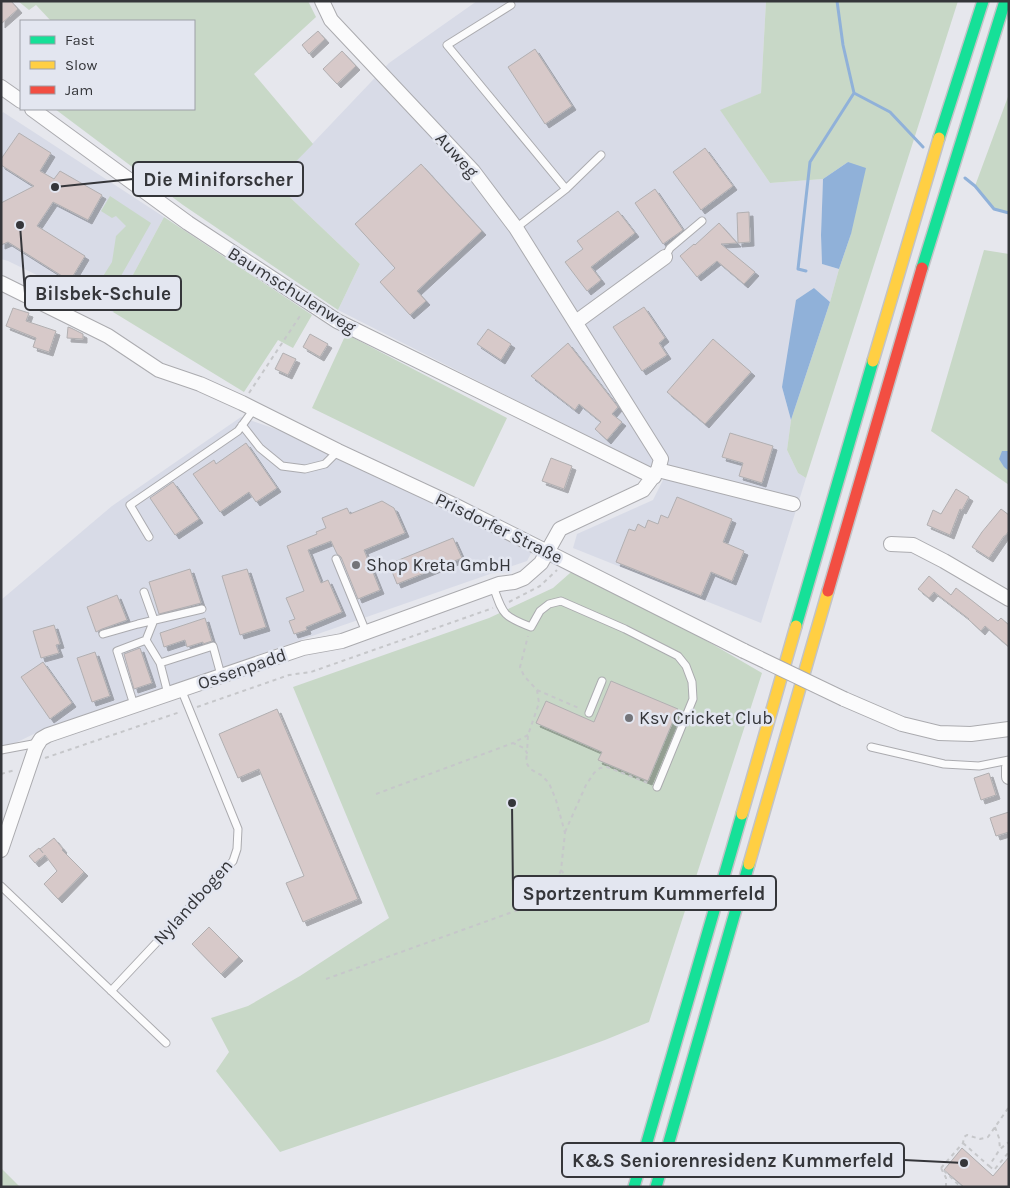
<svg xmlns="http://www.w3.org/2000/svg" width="1010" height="1188" viewBox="0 0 1010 1188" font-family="Karla,sans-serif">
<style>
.built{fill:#d8dbe7}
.green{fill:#c8d8c7}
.water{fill:#90b1d9}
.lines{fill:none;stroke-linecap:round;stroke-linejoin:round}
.stream{stroke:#90b1d9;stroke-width:3}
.building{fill:#d7c9c9;stroke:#b1afb1;filter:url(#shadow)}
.lane-casing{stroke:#ababaf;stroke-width:9}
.street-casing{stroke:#ababaf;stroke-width:16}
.fast-casing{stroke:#c2c3c6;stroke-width:14}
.slow-casing{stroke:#c2c3c6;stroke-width:14}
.jam-casing{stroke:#c2c3c6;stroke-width:14}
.path{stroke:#c6c7ca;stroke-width:2;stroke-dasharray:4 4;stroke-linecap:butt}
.lane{stroke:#fbfbfc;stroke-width:7}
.street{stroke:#fbfbfc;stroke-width:14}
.fast{stroke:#16e098;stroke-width:11}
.slow{stroke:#ffcf43;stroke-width:11}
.jam{stroke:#f24e42;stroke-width:11}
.street-bridge-casing{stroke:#ababaf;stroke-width:16;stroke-linecap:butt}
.street-bridge{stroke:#fbfbfc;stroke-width:14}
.poi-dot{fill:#737479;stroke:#e3e6f0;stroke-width:2}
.labels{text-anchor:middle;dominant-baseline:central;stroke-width:5;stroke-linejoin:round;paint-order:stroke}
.street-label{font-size:18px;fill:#35363a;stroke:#e3e6f0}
.poi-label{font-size:18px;fill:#35363a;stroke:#e3e6f0;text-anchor:start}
.leader{fill:none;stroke:#35363a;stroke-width:2}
.callout-dot{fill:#35363a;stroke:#e3e6f0;stroke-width:2}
.callout{fill:#e3e6f0;stroke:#35363a;stroke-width:2}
.callout-label{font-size:19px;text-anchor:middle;font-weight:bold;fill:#35363a}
</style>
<defs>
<filter id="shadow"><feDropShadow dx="4" dy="4" stdDeviation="0" flood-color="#0004"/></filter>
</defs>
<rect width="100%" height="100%" fill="#e6e7ed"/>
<!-- built -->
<path class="built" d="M477,1H766L761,93L721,111L770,183L823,179L821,235L822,264L839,269L830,302L814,288L782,387L791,420L787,450L798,473L806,478L761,623L573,548L577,534L653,500L665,476L338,310L360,264L275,183L389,63Z
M3,112L164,217L113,312L8,261L1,259V115Z
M241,417L338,451L536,544L527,561L42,730L1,750V600L112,506Z"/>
<!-- green -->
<path class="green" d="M18,1H308L316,17L254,74L313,144L275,183L360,264L338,310L183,205L55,109H194V21H51L36,5L29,10Z
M766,1H958L806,478L798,473L787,450L791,420L830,302L839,269L851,234L848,162L823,179L770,183L720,110L761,93Z
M1009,94V213L994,209L975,186Z
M110,196L151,223L113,290L100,281L112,262L116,236L126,226L116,216L112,218L101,211Z
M164,217L312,315L293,348L278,340L244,392L113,312Z
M984,250L1009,254V485L931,431Z
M346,334L507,418L474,487L312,408Z
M578,566L762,673L649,1022L605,1040L558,1057L280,1152L216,1071L229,1052L211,1018L248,1006L300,976L389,918L293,687L489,618L553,588Z
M1,1168L20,1187H1Z"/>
<!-- water -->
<path class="water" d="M848,162L866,168L851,234L839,269L822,264L821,235L823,179Z
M814,288L830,302L791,420L782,387L796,300Z
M1002,451H1009V471L1004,467L999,459Z"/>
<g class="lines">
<!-- stream -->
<path class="stream" d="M854,93L890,112L923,147
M965,178L975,186L994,209L1009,213
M806,271L798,269L810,162L854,93L843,45L837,1"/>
</g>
<!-- building -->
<path class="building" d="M1,1H11L18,9L1,24Z
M318,31L325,39L309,54L302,45Z
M535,49L572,106L545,124L508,67Z
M342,51L356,66L337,84L323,69Z
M19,133L51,153L40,171L54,179L60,171L102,195L88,220L53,202L37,226L85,256L70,281L8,242L1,245V203L34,186L1,165V159Z
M705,148L733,186L701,210L673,172Z
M421,164L482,231L417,291L426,301L410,315L380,282L395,268L355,224Z
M655,189L683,230L663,244L635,203Z
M618,211L635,233L591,267L601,280L587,291L565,262L583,249L577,241Z
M749,212L750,242L738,243L737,213Z
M719,223L737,243L721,244L755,272L744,284L717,261L697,277L680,256L694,244L695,245Z
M644,307L665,338L659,343L667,355L642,371L613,327Z
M13,308L29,313L26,321L56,331L49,352L33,347L36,338L6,326Z
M68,327L71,328L83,334V339L67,338Z
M488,329L511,344L501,360L477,344Z
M310,334L328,344L320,357L303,347Z
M713,339L751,372L705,424L667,392Z
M568,343L618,407L612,414L622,422L607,440L595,429L601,422L579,404L575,410L531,376Z
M283,353L296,359L288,375L275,369Z
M730,433L773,446L762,483L739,476L743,463L722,457Z
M246,443L277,488L256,502L249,492L220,512L193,474L214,460L216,464Z
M551,458L572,466L564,489L542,481Z
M173,482L199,519L175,535L150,498Z
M956,489L969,497L962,510L960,509L950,535L927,525L933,510L941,514Z
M677,497L732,519L723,542L744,551L732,581L711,572L701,596L616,562L629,529L635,531L638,524L645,528L648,520L658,524L661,515L668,518Z
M382,501L394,508L405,533L364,550L380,590L358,599L341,557L337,554L331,541L308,550L321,583L328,580L342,612L306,627L307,630L294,634L289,621L295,619L286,598L304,591L287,546L317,534L316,532L326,528L322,518L347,508L350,514Z
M1001,509L1009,515V531L1005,536H1004L989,558L972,547L982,532Z
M453,538L462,558L397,584L389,564Z
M190,569L201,603L159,614L149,582Z
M247,569L266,627L240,635L222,576Z
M929,576L951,595L956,588L998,621L1001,618L1009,625V647L985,626L981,631L968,619H969L934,592L929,598L918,589Z
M117,595L127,620L102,629L96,632L87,607Z
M205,618L212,641L203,644V642L187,647L185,640L164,647L160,633Z
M54,625L60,644L56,645L59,653L41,658L33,631Z
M140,648L152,683L134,689L124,654Z
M95,652L110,696L92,702L77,658Z
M43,662L72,703L50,719L21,677Z
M611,681L678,709L648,781L598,760L602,752L536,723L546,701L594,722Z
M277,709L358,899L303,922L286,883L304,876L259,769L238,778L219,734Z
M989,773L996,795L981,800L974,778Z
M1009,812V832L996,836L990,818Z
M54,838L63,849L62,850L84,872L58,899L44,884L57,871L45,855L35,863L29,856L39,848L43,853L40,849Z
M209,927L239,957L221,974L192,944Z
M962,1148L993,1176L1009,1157V1187H964L944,1170Z"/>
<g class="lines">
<defs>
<path id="lane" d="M511,5L447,45L566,189
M516,228L566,189L601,155
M665,257L670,248L702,221
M242,425L260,448L282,466L305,469L325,464L338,451
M149,537L130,505L238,431L254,409
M336,559L366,632
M493,586C503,614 502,616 531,627L540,611L549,604L561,601L625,629L678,656L686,666L692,682L693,699L657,787
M144,592L154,620L146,640
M103,634L138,624L202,609
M160,663L213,646L221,675
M134,705L117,651L146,640L160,663L168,694
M589,713L602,681
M871,747L944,764L979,766L1009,760
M1,750L38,743
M1,886L166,1043
M111,991L233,861L237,849L238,829L181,689"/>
<path id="street" d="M1,87L21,101
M32,109L188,223L337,321L654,477
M1,283L108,336L159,370L200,384L242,403L338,451L454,505L744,651
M576,322L665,257
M658,470L793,504
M891,544L913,545L944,561L1009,599
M844,699L902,724L939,733L971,734L1009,729
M1009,767V777
M1,850L36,747L41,739L48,735L303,648L342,641L499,584L514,582L524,578L532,571L541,563L560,529L643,490L658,470L661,459L516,228L473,171L331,20L322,1"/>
<path id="fast" d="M939,138L983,1
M922,268L1005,1
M796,626L873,361
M634,1187L742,814
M656,1187L749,864"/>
<path id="slow" d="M873,361L939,138
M742,814L796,626
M749,864L828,591"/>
<path id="jam" d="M828,591L922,268"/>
</defs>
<!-- lane casing -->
<use href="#lane" class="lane-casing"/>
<!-- street casing -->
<use href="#street" class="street-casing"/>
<!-- fast casing -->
<use href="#fast" class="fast-casing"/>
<!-- slow casing -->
<use href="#slow" class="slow-casing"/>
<!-- jam casing -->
<use href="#jam" class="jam-casing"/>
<!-- path -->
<path class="path" d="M249,393L302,313
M509,602L540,586L557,570
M537,690L581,709
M197,707L289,675L311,672L493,608
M528,735L513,743L524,748L527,753L528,735L539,703L537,690L524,676L520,667L528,636
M45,758L180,712
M1,774L15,770
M376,794L513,743
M565,832L586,785L594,773L600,768L607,767L648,783
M561,870L571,883L582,891
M326,979L543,901L551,896L561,870L565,833L556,800L549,783L541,775L530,769L526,762L527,753
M995,1127L999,1138L1000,1149
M963,1143L989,1166L1000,1149L1009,1142
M989,1166L994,1170L1009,1152
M941,1168L963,1143L964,1137L967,1135L980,1139L988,1137L1009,1107
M946,1187V1178L941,1168L961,1187"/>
<!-- lane -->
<use href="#lane" class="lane"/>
<!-- street -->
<use href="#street" class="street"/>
<!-- fast -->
<use href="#fast" class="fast"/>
<!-- slow -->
<use href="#slow" class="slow"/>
<!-- jam -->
<use href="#jam" class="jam"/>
<defs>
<path id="street-bridge" d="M744,651L844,699"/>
</defs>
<!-- street-bridge casing -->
<use href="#street-bridge" class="street-bridge-casing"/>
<!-- street-bridge -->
<use href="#street-bridge" class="street-bridge"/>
</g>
<!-- markers -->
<g class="poi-dot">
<circle cx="356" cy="565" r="5"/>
<circle cx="629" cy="718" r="5"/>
</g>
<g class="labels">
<!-- street labels -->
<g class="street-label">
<text transform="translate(457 155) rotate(48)">Auweg</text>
<text transform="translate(292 290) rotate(32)">Baumschulenweg</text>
<text transform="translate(499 528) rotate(26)">Prisdorfer Straße</text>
<text transform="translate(242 669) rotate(-19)">Ossenpadd</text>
<text transform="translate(193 902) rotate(-48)">Nylandbogen</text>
</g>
<!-- poi labels -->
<g class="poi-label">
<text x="366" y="565">Shop Kreta GmbH</text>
<text x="639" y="718">Ksv Cricket Club</text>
</g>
</g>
<!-- callouts -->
<path class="leader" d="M55 187L133 179M20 225L25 293M512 803L513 893M964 1163L904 1160"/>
<g class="callout-dot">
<circle cx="55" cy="187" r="5"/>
<circle cx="20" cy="225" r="5"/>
<circle cx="512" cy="803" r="5"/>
<circle cx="964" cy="1163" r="5"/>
</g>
<g class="callout">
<rect x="133" y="162" width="170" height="34" rx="5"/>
<rect x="25" y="276" width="156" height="34" rx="5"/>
<rect x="513" y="876" width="263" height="34" rx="5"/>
<rect x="562" y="1143" width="342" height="34" rx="5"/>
</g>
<g class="callout-label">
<text x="218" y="186">Die Miniforscher</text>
<text x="103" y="300">Bilsbek-Schule</text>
<text x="644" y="900">Sportzentrum Kummerfeld</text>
<text x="733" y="1167">K&amp;S Seniorenresidenz Kummerfeld</text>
</g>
<!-- border -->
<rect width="1010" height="1188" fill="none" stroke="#35363a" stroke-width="5"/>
<!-- legend -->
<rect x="20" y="20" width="175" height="90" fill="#e3e6f0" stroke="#9da0a7"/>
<rect x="30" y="36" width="25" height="8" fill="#16e098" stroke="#9da0a7"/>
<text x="65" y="45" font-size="15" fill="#35363a">Fast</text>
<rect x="30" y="61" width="25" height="8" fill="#ffcf43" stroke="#9da0a7"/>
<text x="65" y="70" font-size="15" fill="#35363a">Slow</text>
<rect x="30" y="86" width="25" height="8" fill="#f24e42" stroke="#9da0a7"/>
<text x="65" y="95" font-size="15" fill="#35363a">Jam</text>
</svg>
